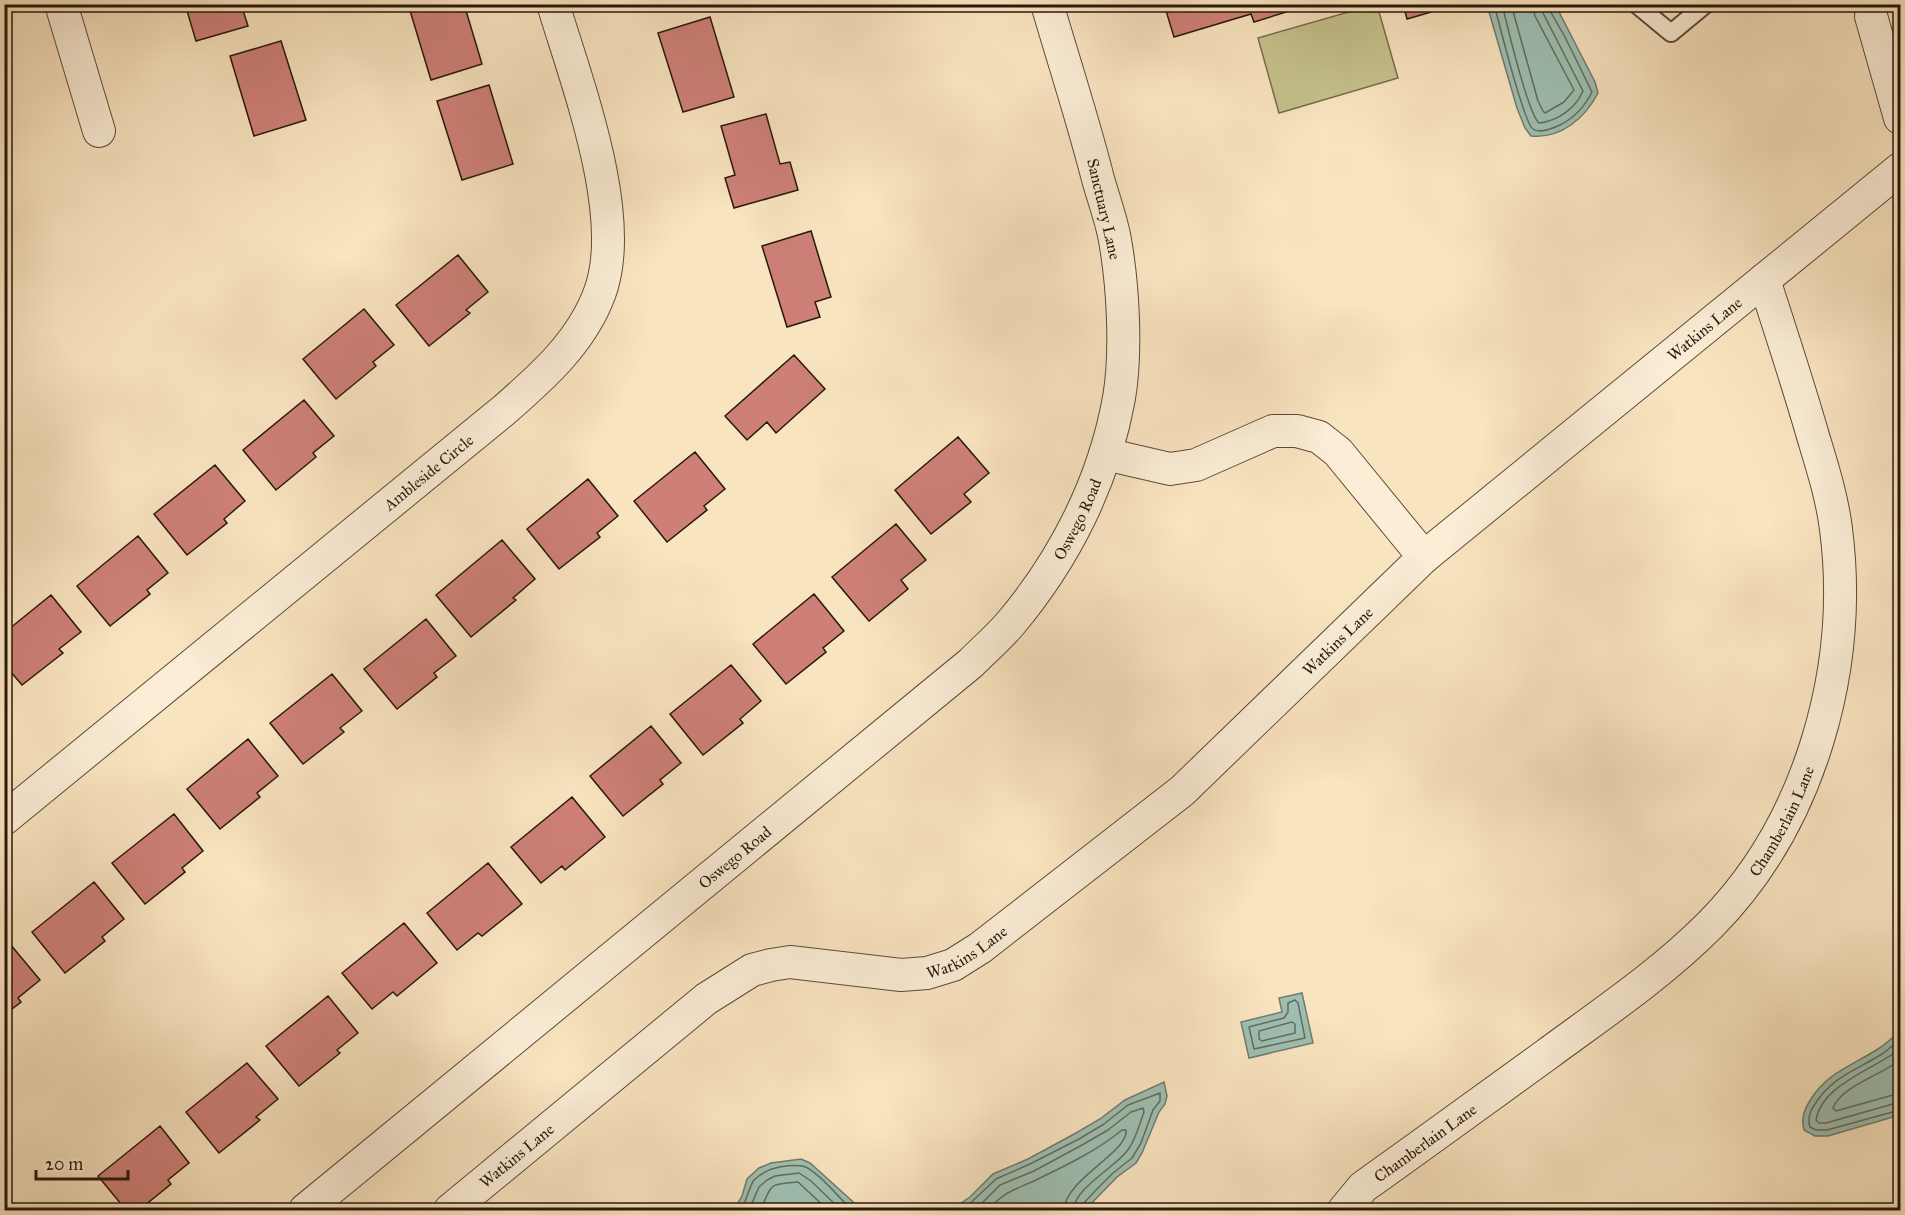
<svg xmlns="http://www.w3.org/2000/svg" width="1905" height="1215" viewBox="0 0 1905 1215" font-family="'IM FELL Great Primer',serif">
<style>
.green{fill:#c5c28d;stroke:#766d4c;stroke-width:1.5}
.water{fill:#9ebfb2;stroke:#6f7c6f;stroke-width:1.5}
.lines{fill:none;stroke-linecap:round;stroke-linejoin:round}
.shore{stroke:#636c5e;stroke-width:1.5}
.building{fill:#ce8078;stroke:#28180a;stroke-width:1.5}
.lane-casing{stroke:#5c4b38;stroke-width:20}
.street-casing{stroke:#5c4b38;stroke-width:34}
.lane{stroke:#fbedd6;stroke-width:16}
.street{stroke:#fbedd6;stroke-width:32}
.labels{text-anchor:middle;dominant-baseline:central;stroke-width:4.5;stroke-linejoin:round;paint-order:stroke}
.street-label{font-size:16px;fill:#28180a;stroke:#fbedd6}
</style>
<rect width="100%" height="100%" fill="#f9e4c0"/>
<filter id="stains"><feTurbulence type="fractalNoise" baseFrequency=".00333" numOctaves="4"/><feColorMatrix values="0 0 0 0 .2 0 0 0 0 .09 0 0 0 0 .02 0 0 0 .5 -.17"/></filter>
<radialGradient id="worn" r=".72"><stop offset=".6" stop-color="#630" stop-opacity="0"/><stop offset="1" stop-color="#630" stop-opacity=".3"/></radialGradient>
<!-- green -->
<path class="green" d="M1373,5H1377L1398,78L1279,113L1258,38Z"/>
<!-- water -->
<path class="water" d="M1487,5H1553L1558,10L1595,82L1598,93C1585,118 1561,139 1531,136L1525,128L1517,108Z
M1302,993L1313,1043L1249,1058L1241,1022L1282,1012L1279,998Z
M1900,1031V1115L1828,1136H1815L1804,1130C1801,1118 1804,1110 1811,1099C1827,1073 1853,1065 1878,1049C1886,1044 1893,1037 1900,1031Z
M1164,1082L1167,1096L1165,1104L1159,1112L1142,1153L1136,1163L1117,1177L1085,1210H951L970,1197L993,1174L1028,1159L1076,1133L1100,1119L1125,1100Z
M801,1159L810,1163L862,1210H734L742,1196L747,1179L759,1168L771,1163Z"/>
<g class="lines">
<!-- shore -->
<path class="shore" d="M1494,4C1499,22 1523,122 1533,129C1540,134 1553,128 1560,125C1574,118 1585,106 1592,92L1565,37L1549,9V4
M1502,4C1507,25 1528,113 1539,123C1558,121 1576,108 1583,91L1543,13L1541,4
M1511,4L1538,101L1543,111L1545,113L1564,102L1574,90L1535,16L1532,4
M1295,1000L1298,1003L1305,1038L1254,1049L1249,1027L1284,1018L1288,1012V1003Z
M1292,1022L1295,1024V1033L1262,1041L1259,1039V1031Z
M1900,1039C1894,1044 1888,1050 1882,1054C1855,1071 1833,1076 1815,1104C1810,1111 1807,1118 1810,1127L1816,1130H1827L1900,1110
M1900,1049C1875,1069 1822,1084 1816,1120L1819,1123H1826L1900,1102
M1900,1060C1882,1075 1841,1086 1833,1108L1836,1111L1900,1093
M741,1210C746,1202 749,1187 754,1180C761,1173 770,1169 779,1167C786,1166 795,1165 803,1166C817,1170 841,1200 852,1210
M749,1210L759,1187L767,1180L775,1176L799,1173L811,1181L841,1210
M760,1210C773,1186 765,1184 798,1182L828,1210
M963,1210L996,1179L1030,1164L1079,1139L1104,1124L1128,1105L1160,1093V1101L1153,1110L1141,1143L1132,1158L1113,1173L1096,1190L1082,1205L1081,1210
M975,1210L1000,1185L1034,1171L1082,1145L1108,1130L1131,1112L1143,1108L1144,1112C1139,1125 1136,1140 1127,1151C1114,1168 1075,1188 1073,1210
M988,1210C1006,1190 1015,1190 1038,1179C1067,1165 1098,1150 1122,1130H1126C1129,1152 1065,1179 1064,1210"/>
</g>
<!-- building -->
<path class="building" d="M185,4H241L248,26L196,41Z
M408,4H464L482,64L431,80Z
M1164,4H1312L1254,22L1251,14L1174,37Z
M1403,4H1444L1445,8L1407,19Z
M710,17L734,97L683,112L658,33Z
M281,41L306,120L254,136L230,56Z
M489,85L513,164L462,180L437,101Z
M766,114L780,164L790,162L798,190L734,208L725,178L735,175L721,126Z
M811,231L831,297L815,302L820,317L787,327L762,246Z
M458,255L488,292L466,310L470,313L429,346L396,305Z
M364,309L394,345L373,362L376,366L336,399L303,359Z
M794,355L825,389L776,433L767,422L747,440L725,416Z
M304,400L334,436L313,453L316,457L276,490L243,450Z
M958,437L989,473L964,494L971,502L931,534L895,490Z
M695,452L725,489L704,506L707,510L667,542L634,501Z
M215,465L245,501L224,519L227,523L187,555L154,514Z
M588,479L618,516L597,533L600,537L559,569L527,529Z
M896,524L926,560L901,580L908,589L869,621L832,577Z
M138,536L168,573L147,590L150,594L110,626L77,586Z
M502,540L535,579L513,598L516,600L471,637L436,595Z
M814,594L844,631L823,648L826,652L786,684L753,644Z
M51,595L81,632L59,649L63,653L22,685L4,664V633Z
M426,619L456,656L434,673L437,677L397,709L364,669Z
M731,665L761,701L740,719L743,723L703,755L670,714Z
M332,674L362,711L340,728L344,732L303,764L270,723Z
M651,726L681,763L660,780L663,784L623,816L590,776Z
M248,739L278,776L257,793L260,797L220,829L187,789Z
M572,797L605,837L565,870L562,866L541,883L511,847Z
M174,814L203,851L182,868L185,872L145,904L112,863Z
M488,863L522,904L482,936L478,933L457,950L427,913Z
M94,882L124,919L102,937L105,941L65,973L32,932Z
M404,923L437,963L397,996L393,992L372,1009L342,973Z
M10,944L40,980L18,998L21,1002L4,1015V948Z
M328,996L358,1033L337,1050L340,1053L299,1086L266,1046Z
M247,1063L278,1099L256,1117L260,1120L219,1153L186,1112Z
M160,1126L189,1163L168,1180L171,1184L139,1210H126L98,1176Z"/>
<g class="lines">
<defs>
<path id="lane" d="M1636,4L1671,33L1706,4"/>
<g id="street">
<path d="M61,4L99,131"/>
<path d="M1871,16L1900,118"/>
<path d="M1105,454L1170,469L1196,465L1273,431H1297L1319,437L1338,452L1424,557"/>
<path id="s1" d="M4,819L503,411C542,377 582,342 600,292C628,215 576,81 553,4"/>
<path id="s2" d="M305,1210L971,663C984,650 998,638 1010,624C1064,560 1104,482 1119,398C1127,351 1123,282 1114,235C1110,216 1103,197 1098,179C1083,120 1064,62 1047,4"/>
<path id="s3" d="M450,1210L706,999L752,970L771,965L790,962L901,975L927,973L953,965L980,948L1182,791L1424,557L1900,169"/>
<path id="s4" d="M1344,1210L1363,1187C1425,1143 1485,1099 1546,1055C1603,1013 1660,975 1710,925C1810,824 1854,669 1836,529C1832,497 1822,466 1813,436C1798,384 1781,332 1764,280"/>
</g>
</defs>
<!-- lane casing -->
<use href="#lane" class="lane-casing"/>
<!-- street casing -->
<use href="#street" class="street-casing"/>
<!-- lane -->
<use href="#lane" class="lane"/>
<!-- street -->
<use href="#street" class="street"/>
</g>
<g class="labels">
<!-- street labels -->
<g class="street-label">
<text transform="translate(1104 209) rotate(77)">Sanctuary Lane</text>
<text stroke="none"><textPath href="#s3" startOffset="1576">Watkins Lane</textPath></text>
<text stroke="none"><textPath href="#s1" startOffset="548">Ambleside Circle</textPath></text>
<text stroke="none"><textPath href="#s2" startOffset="1042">Oswego Road</textPath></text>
<text stroke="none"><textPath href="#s3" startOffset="1094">Watkins Lane</textPath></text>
<text stroke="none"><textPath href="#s4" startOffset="592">Chamberlain Lane</textPath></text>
<text stroke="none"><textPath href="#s2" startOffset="556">Oswego Road</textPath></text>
<text stroke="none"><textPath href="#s3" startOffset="608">Watkins Lane</textPath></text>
<text stroke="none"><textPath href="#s4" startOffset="106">Chamberlain Lane</textPath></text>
<text stroke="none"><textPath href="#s3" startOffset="86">Watkins Lane</textPath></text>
</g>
</g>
<!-- margin -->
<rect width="1905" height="1215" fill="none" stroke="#f9e4c0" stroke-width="24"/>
<rect x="6" y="6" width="1893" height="1203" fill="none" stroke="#28180a" stroke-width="3"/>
<rect x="12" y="12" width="1881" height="1191" fill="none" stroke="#28180a" stroke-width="1.5"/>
<!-- scale -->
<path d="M36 1170v9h92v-9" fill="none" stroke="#28180a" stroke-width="3"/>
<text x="45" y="1170" font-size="18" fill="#28180a" stroke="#fbedd6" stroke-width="4.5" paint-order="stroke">20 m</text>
<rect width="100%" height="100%" filter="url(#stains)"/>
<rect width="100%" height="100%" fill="url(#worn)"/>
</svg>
